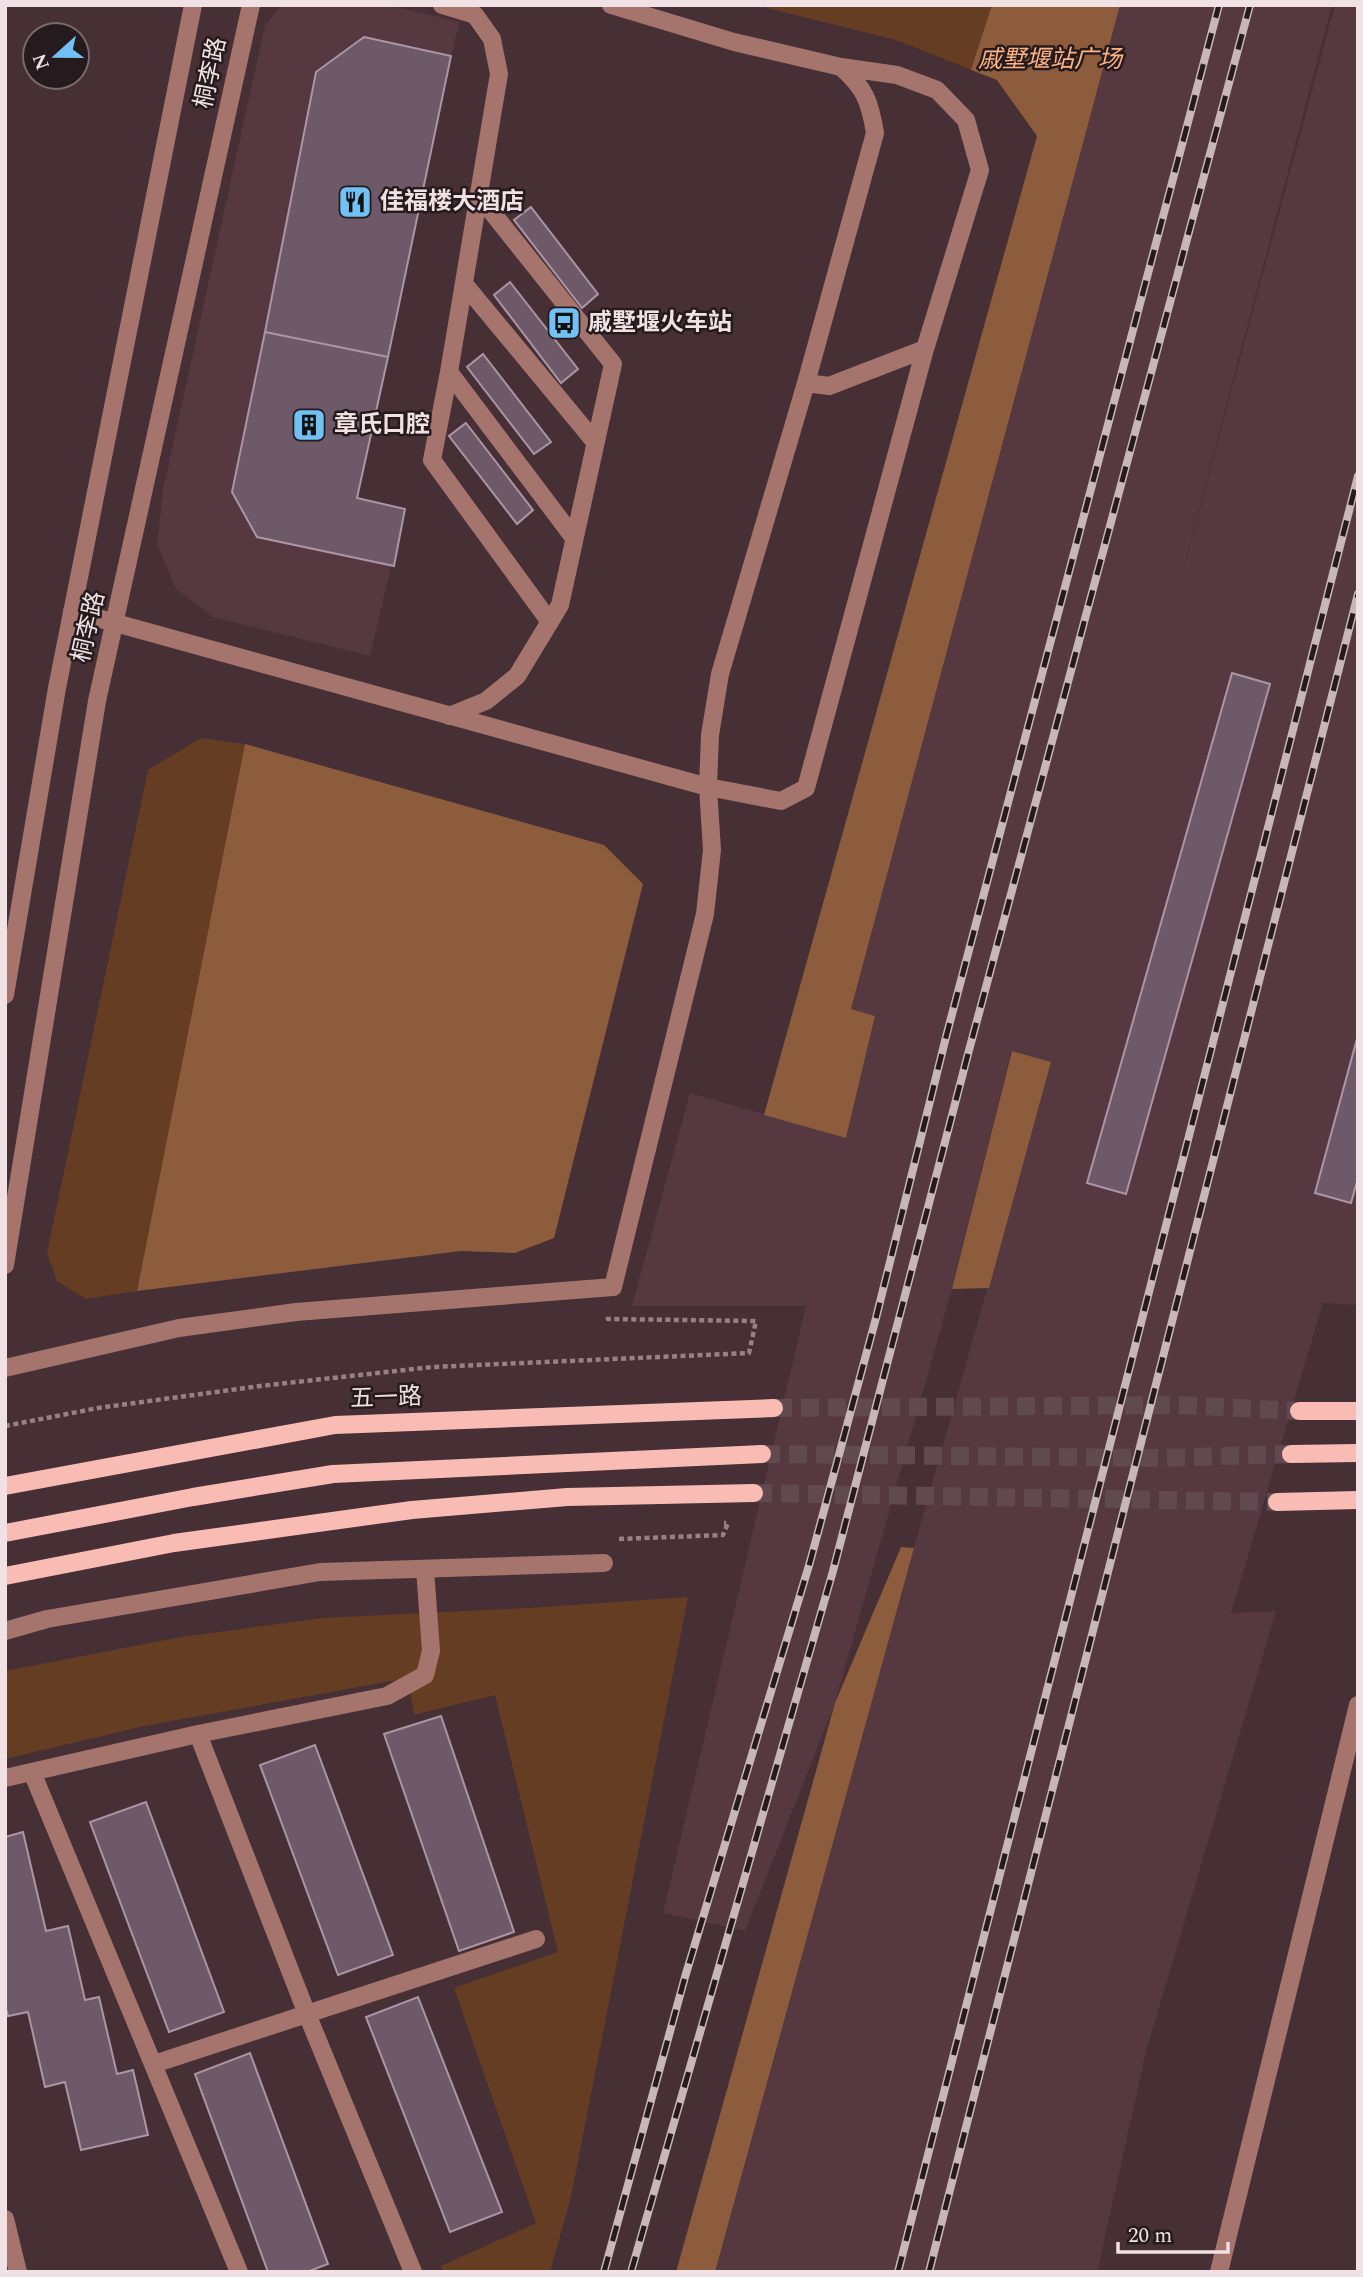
<svg xmlns="http://www.w3.org/2000/svg" width="1363" height="2277" viewBox="0 0 1363 2277" font-family="Spectral,'Noto Sans SC',serif">
<style>
.built{fill:#563840}
.green{fill:#643d23}
.forest{fill:#8c5c3d}
.building{fill:#6d5967;stroke:#ac95a4;stroke-width:2}
.lines{fill:none;stroke-linecap:round;stroke-linejoin:round}
.major-tunnel{stroke:#604a4f;stroke-width:18;stroke-dasharray:18 9;stroke-linecap:butt}
.path{stroke:#958287;stroke-width:4.5;stroke-dasharray:5 3.5;stroke-linecap:butt}
.minor{stroke:#a4746d;stroke-width:18}
.major{stroke:#f8bcb4;stroke-width:18}
.rail-casing{stroke:#c8b7ba;stroke-width:8}
.rail{stroke:#251a1d;stroke-width:5;stroke-dasharray:16;stroke-linecap:butt}
.labels{text-anchor:middle;dominant-baseline:central;stroke-width:5;stroke-linejoin:round;paint-order:stroke}
.park-label{font-size:24px;font-style:italic;fill:#fdb283;stroke:#251a1d}
.street-label{font-size:24px;fill:#f0e1e4;stroke:#251a1d}
.poi-label{font-size:24px;font-weight:bold;fill:#f0e1e4;stroke:#251a1d;text-anchor:start}
</style>
<rect width="100%" height="100%" fill="#462f35"/>
<!-- built -->
<path class="built" d="M282,5H388L460,22L451,56L357,498L405,509L370,656L213,617L176,589L157,544L163,490L265,25Z
M1120,5H1332L1174,604L1335,5H1358V1305L1323,1303L1231,1613L1276,1611L1146,2052L1097,2272H715L914,1548L1051,1062L1011,1052L952,1289L835,1703L745,1931L663,1913L806,1306H632L690,1093L846,1138L875,1016L851,1009Z"/>
<!-- green -->
<path class="green" d="M755,5H1120L1037,136L997,80L896,40Z
M201,738L245,744L137,1291L86,1299L57,1281L47,1253L148,770Z
M688,1597L571,2197L550,2272H443L441,2266L536,2223L454,1988L558,1952L495,1695L414,1715L408,1678L144,1726L5,1759V1671L181,1637L322,1618L528,1608Z"/>
<!-- forest -->
<path class="forest" d="M992,5H1120L851,1009L875,1016L846,1138L764,1115L1037,136L997,80L971,70Z
M245,744L604,845L643,884L554,1238L515,1253L461,1251L137,1291Z
M1012,1051L1051,1062L989,1288L952,1289Z
M901,1547L914,1548L715,2272H676L835,1703Z"/>
<!-- building -->
<path class="building" d="M364,37L451,56L388,357L265,332L316,72Z
M531,207L598,294L582,308L514,220Z
M510,282L578,369L561,383L494,295Z
M265,332L388,357L357,498L405,509L394,566L257,537L232,492Z
M483,354L551,442L534,454L467,367Z
M466,423L533,510L517,524L449,436Z
M1232,673L1270,684L1126,1194L1087,1183Z
M1358,1035V1178L1351,1203L1315,1193Z
M441,1716L514,1932L459,1951L384,1734Z
M315,1745L393,1955L338,1975L260,1765Z
M146,1802L224,2012L169,2032L90,1822Z
M23,1832L46,1931L68,1926L85,2000L99,1997L117,2074L133,2070L148,2135L81,2150L65,2082L45,2087L28,2012L8,2016L5,2005V1837Z
M418,1997L502,2212L450,2232L366,2017Z
M250,2053L328,2264L307,2272H268L195,2074Z"/>
<g class="lines">
<!-- major-tunnel -->
<path class="major-tunnel" d="M774,1408L1179,1405L1299,1411
M762,1454L1159,1458L1291,1454
M754,1493L1277,1502"/>
<!-- path -->
<path class="path" d="M5,1426L98,1408L260,1386L432,1367L749,1353L756,1321L608,1319V1315
M619,1539L723,1535L728,1523H724"/>
<!-- minor -->
<path class="minor" d="M442,5L475,15L492,39L499,74L449,372L574,538
M465,285L595,442
M449,372L432,460L550,622
M806,383L829,386L925,349L980,170L966,120L937,90L897,75L841,67
M72,611L708,787L781,801L806,788L925,349
M449,716L486,701L517,676L560,605L613,364L479,196
M5,995L57,688L193,5
M5,1265L97,701L251,5
M5,1368L179,1328L296,1312L613,1287L705,914L712,850L708,787L710,735L720,674L806,383L875,133C870,102 865,88 841,67L734,42L611,5
M5,1631L47,1619L320,1572L604,1563
M198,1734L307,2014L413,2272
M32,1772L239,2272
M5,1778L198,1734L387,1696L425,1675L431,1651L425,1569
M154,2064L536,1939
M5,2219L18,2272
M1219,2272L1358,1705"/>
<!-- major -->
<path class="major" d="M1299,1411H1358
M1291,1454L1358,1453
M5,1486L335,1425L774,1408
M1277,1502L1358,1500
M5,1533L193,1497L333,1474L762,1454
M5,1576L174,1543L412,1510L567,1497L754,1493"/>
<defs>
<path id="rail" d="M604,2272L685,1977L810,1562L876,1318L946,1037L1219,5
M631,2272L833,1571L968,1054L1250,5
M898,2272L1358,476
M929,2272L1358,594"/>
</defs>
<!-- rail casing -->
<use href="#rail" class="rail-casing"/>
<!-- rail -->
<use href="#rail" class="rail"/>
</g>
<!-- icons -->
<defs>
<symbol id="restaurant-square" viewBox="-11 -11 22 22"><rect x="-9" y="-9" width="18" height="18" rx="4" fill="#71c1f5" stroke="#251a1d"/><path d="M-5-6h1v4h1v-4h1v4h1v-4h1v5L-1.5 .5V6h-2V.5L-5-1ZM5-6V6H3V1.5H1.5Q1.5-4 5-6Z" fill="#111"/></symbol>
<symbol id="bus-square" viewBox="-11 -11 22 22"><rect x="-9" y="-9" width="18" height="18" rx="4" fill="#71c1f5" stroke="#251a1d"/><path d="M-5-6H5V4H4V6H2V4H-2V6H-4V4H-5ZM-3.5-4V0h7V-4ZM-3.5 1.2v1.5H-2V1.2ZM2 1.2v1.5H3.5V1.2Z" fill="#111"/></symbol>
<symbol id="building-square" viewBox="-11 -11 22 22"><rect x="-9" y="-9" width="18" height="18" rx="4" fill="#71c1f5" stroke="#251a1d"/><path d="M-4-6H4V6H1V3H-1V6H-4ZM-2.5-4.3h1.7v1.8h-1.7ZM.8-4.3h1.7v1.8H.8ZM-2.5-1h1.7V.8h-1.7ZM.8-1h1.7V.8H.8Z" fill="#111"/></symbol>
</defs>
<g fill-rule="evenodd">
<use href="#restaurant-square" x="336" y="183" width="38" height="38"/>
<use href="#bus-square" x="545" y="304" width="38" height="38"/>
<use href="#building-square" x="290" y="406" width="38" height="38"/>
</g>
<g class="labels">
<!-- park labels -->
<g class="park-label">
<text x="1050" y="60">戚墅堰站广场</text>
</g>
<!-- street labels -->
<g class="street-label">
<text transform="translate(211 73) rotate(-78)">桐李路</text>
<text transform="translate(89 627) rotate(-77)">桐李路</text>
<text transform="translate(386 1398) rotate(-2)">五一路</text>
</g>
<!-- poi labels -->
<g class="poi-label">
<text x="380" y="202">佳福楼大酒店</text>
<text x="588" y="323">戚墅堰火车站</text>
<text x="334" y="425">章氏口腔</text>
</g>
</g>
<!-- border -->
<rect width="1363" height="2277" fill="none" stroke="#f0e1e4" stroke-width="14"/>
<!-- north arrow -->
<g transform="translate(56 56) rotate(249)"><circle r="33" fill="#251a1d" stroke="#766a6d" stroke-width="2"/>
<path d="M0-5L12 26L0 18L-12 26Z" fill="#71c1f5"/>
<text y="-10" font-size="19" font-weight="bold" text-anchor="middle" fill="#f0e1e4">N</text>
</g>
<!-- scale -->
<path d="M1118 2242v10h110v-10" fill="none" stroke="#f0e1e4" stroke-width="3.5"/>
<text x="1128" y="2242" font-size="21" fill="#f0e1e4" stroke="#251a1d" stroke-width="5" paint-order="stroke">20 m</text>
</svg>
